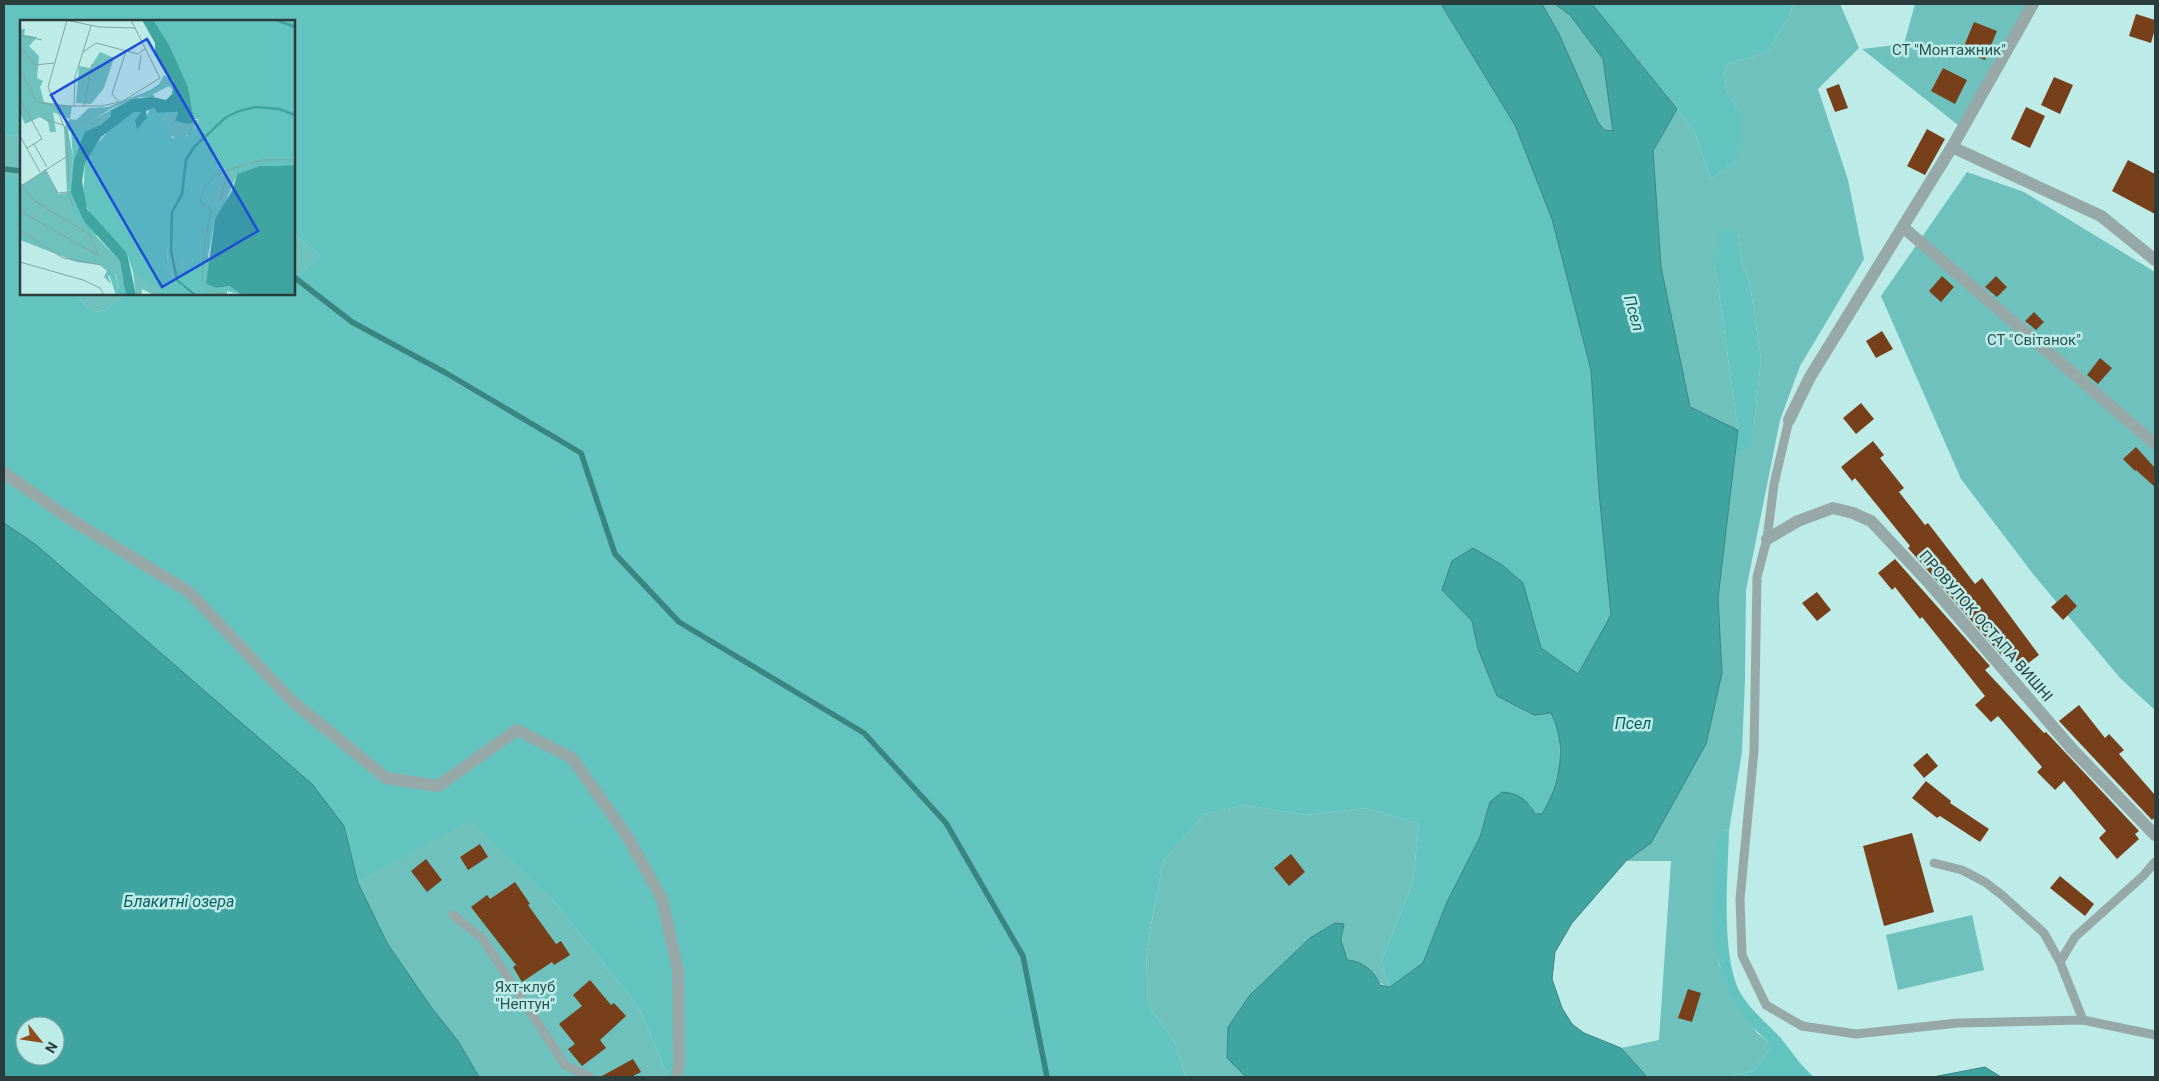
<svg xmlns="http://www.w3.org/2000/svg" width="2159" height="1081" viewBox="0 0 2159 1081" font-family="Roboto,sans-serif">
<style>
.green{fill:#6ec1bd}
.forest{fill:#62c3bf}
.water{fill:#40a4a0;stroke:#398582;fill-rule:evenodd}
.lines{fill:none;stroke-linecap:round;stroke-linejoin:round}
.stream{stroke:#398582;stroke-width:5.5}
.building{fill:#77401a}
.lane{stroke:#96a9a8;stroke-width:9}
.street{stroke:#96a9a8;stroke-width:12}
.labels{text-anchor:middle;dominant-baseline:central;stroke-width:5;stroke-linejoin:round;paint-order:stroke}
.park-label{font-size:15px;fill:#285452;stroke:#bcebe8}
.street-label{font-size:15px;fill:#2a3d3c;stroke:#bcebe8}
.water-label{font-size:16px;font-style:italic;fill:#0b605e;stroke:#bcebe8}
.inset-river{fill:none;stroke:#40a4a0;stroke-width:2.5}
.inset-road{fill:none;stroke:#82a5a3;stroke-width:1}
.view{fill:#1d4ed8;fill-opacity:0.15;stroke:#1d4ed8;stroke-width:2.5}
.inset-edge{fill:none;stroke:#2a3d3c;stroke-width:2.5}
</style>
<rect width="100%" height="100%" fill="#bcebe8"/>
<!-- green -->
<path class="green" d="M1542,4H1555L1570,15L1603,59L1613,131L1604,130L1598,122L1559,34Z
M1793,4H1840L1859,48L1818,89L1848,180L1864,259L1800,366L1780,420L1746,590L1745,679L1742,752L1729,831L1724,830L1713,927L1719,965L1757,1033L1770,1043V1049L1753,1071L1727,1077H1647L1621,1048L1659,1040L1671,861H1626L1651,842L1722,673L1718,598L1735,456L1748,446L1754,426L1761,359L1750,284L1742,265L1738,232L1715,264L1738,430L1690,407L1661,267L1653,151L1677,109L1694,130L1711,179L1738,160L1740,112L1728,95L1724,73L1728,64L1767,52L1789,16Z
M1915,4H2028L1958,125L1862,49L1904,44Z
M21,134V178H4V136Z
M1967,172L2024,192L2155,272V710L2120,678L2033,574L1961,479L1881,296Z
M294,234L320,256L299,275L294,274Z
M76,294H126L107,309L98,312L88,308Z
M1244,805L1306,815L1366,808L1419,824L1413,882L1381,962L1390,987C1380,985 1352,967 1347,959C1340,948 1342,935 1344,924L1310,938L1250,995L1228,1027L1227,1058L1246,1077H1186L1174,1041L1148,1005L1146,952L1163,861L1205,814Z
M470,819L556,904L639,1008L666,1071V1077H479L458,1041L431,1007L387,943L358,883Z
M1972,915L1984,970L1898,990L1886,935Z"/>
<!-- forest -->
<path class="forest" d="M4,4H1441L1515,125L1552,219L1591,370L1599,492L1611,615L1578,674L1541,648L1532,614L1442,590L1472,621L1478,649L1497,696L1533,715L1552,713L1559,729L1560,768L1548,805L1542,815L1535,814L1530,804L1490,802L1480,837L1447,902L1423,963L1390,987L1381,962L1413,882L1419,824L1366,808L1306,815L1244,805L1205,814L1163,861L1146,952L1148,1005L1174,1041L1186,1077H666V1071L639,1008L556,904L470,820L358,883L344,826L35,544L4,523V178H21V294H76L88,308L98,312L107,309L126,294H294V274L299,275L320,256L294,234V21H21V134L4,136Z
M1592,4H1793L1789,16L1767,52L1728,64L1724,73L1728,95L1740,112L1743,123L1738,160L1711,179L1694,130Z
M1720,227L1738,232L1742,265L1750,284L1761,359L1754,426L1749,446L1735,456L1738,430L1715,264Z
M1724,830L1729,831C1728,873 1720,958 1741,994C1751,1010 1764,1021 1777,1034C1790,1048 1799,1065 1814,1077H1727L1753,1071L1770,1049V1043C1736,1016 1716,971 1713,928C1712,913 1716,897 1716,882C1716,866 1714,842 1724,830Z"/>
<!-- water -->
<path class="water" d="M1441,4H1542L1559,34L1598,122L1604,130L1613,131L1603,59L1570,15L1555,4H1592L1677,109L1653,151L1661,267L1690,407L1738,430L1718,598L1722,673L1706,744L1651,843L1626,861L1572,923L1555,952L1552,979L1562,1008L1572,1024L1584,1033L1621,1048L1647,1077H1246L1227,1058L1228,1027L1250,995L1310,938L1335,923L1344,924L1341,940L1347,960C1362,961 1375,971 1380,985L1390,987L1423,963L1447,902L1480,837L1490,802L1502,792C1518,793 1528,800 1535,814H1542C1560,785 1568,745 1551,713L1534,715L1497,696L1478,649L1472,621L1442,590L1452,561L1473,548L1502,565L1523,583L1541,648L1578,674L1611,615L1599,492L1591,370L1552,219L1515,125Z
M4,523L35,544L312,784L344,826L358,883L387,943L431,1007L458,1041L479,1077H4ZM25,1026H55V1056H25Z
M1985,1067L2001,1077H1933Z"/>
<g class="lines">
<!-- stream -->
<path class="stream" d="M4,169L21,171
M294,277L352,322L446,373L581,453L615,554L679,622L864,733L946,823L1023,956L1047,1077"/>
</g>
<!-- building -->
<path class="building" d="M2136,14L2155,20V29L2151,43L2129,36Z
M1974,22L1997,31L1985,60L1962,51Z
M1943,68L1967,80L1955,104L1931,91Z
M2054,77L2073,85L2060,114L2041,105Z
M1839,84L1848,108L1835,112L1826,89Z
M2026,107L2045,116L2030,148L2011,139Z
M1927,129L1945,139L1925,175L1907,166Z
M2128,160L2155,174V214L2112,191Z
M1942,276L1954,287L1941,302L1929,291Z
M1996,276L2007,287L1997,297L1985,287Z
M2034,312L2044,322L2036,330L2025,321Z
M1882,331L1893,349L1876,358L1866,341Z
M2100,358L2112,368L2098,384L2087,375Z
M1861,403L1874,419L1856,434L1843,418Z
M1873,441L1884,455L1880,458L1904,488L1899,492L1925,525L1928,523L1975,584L1982,578L2039,655L2022,668L2008,651L2002,656L1908,548L1910,546L1855,478L1852,481L1841,467Z
M2136,447L2155,468V487L2136,470L2135,471L2123,459Z
M1895,559L1990,666L1985,670L2044,733L2046,732L2139,831L2135,834L2139,839L2117,859L2099,838L2106,831L2064,781L2055,790L2037,772L2042,767L1998,716L1991,722L1975,705L1985,696L1922,617L1920,619L1895,587L1892,590L1878,573Z
M1817,592L1831,610L1817,621L1802,603Z
M2066,594L2077,606L2063,620L2051,607Z
M2079,705L2105,738L2109,734L2124,750L2119,754L2155,795V817L2152,820L2059,721Z
M1927,753L1938,766L1924,778L1913,765Z
M1926,781L1951,801L1950,803L1989,829L1980,842L1940,816L1937,818L1912,798Z
M1912,833L1934,912L1884,926L1863,846Z
M480,844L488,857L468,870L460,857Z
M1291,854L1305,872L1289,886L1274,868Z
M426,859L442,880L427,892L411,871Z
M2060,876L2094,904L2085,916L2050,888Z
M515,882L530,904L528,905L556,944L561,941L570,955L554,965L552,962L522,982L513,967L516,965L471,907L487,895L490,899Z
M590,980L611,1005L614,1003L626,1016L600,1040L606,1048L582,1066L568,1049L575,1044L559,1024L582,1006L573,995Z
M1688,989L1701,993L1692,1022L1678,1018Z
M633,1059L641,1072L631,1077H600Z"/>
<g class="lines">
<!-- lane -->
<path class="lane" d="M1789,420L1774,484L1767,539L1757,577L1754,751L1740,899L1742,955L1766,1005L1802,1026L1856,1034L1958,1023L2083,1020L2155,1035
M1934,863L1962,870L1985,882L2003,896L2044,933L2060,962
M453,915L483,939L565,1065L590,1077
M2083,1020L2060,962L2075,937L2143,876L2155,862"/>
<!-- street -->
<path class="street" d="M1952,147L2101,216L2155,260
M1904,228L2155,444
M1789,420L1810,377L1952,147L2033,4
M4,473L73,521L189,592L292,701L386,778L438,786L517,730L572,758L627,836L662,899L678,970L679,1063L677,1077
M1767,539L1798,521L1833,508L1853,513L1871,521L1929,583L2073,750L2155,835"/>
</g>
<g class="labels">
<!-- park labels -->
<g class="park-label">
<text x="1949" y="50">СТ "Монтажник"</text>
<text x="2034" y="340">СТ "Світанок"</text>
<text x="525" y="987">Яхт-клуб<tspan x="525" dy="17">"Нептун"</tspan></text>
</g>
<!-- street labels -->
<g class="street-label">
<text transform="translate(1986 626) rotate(49)">ПРОВУЛОК ОСТАПА ВИШНІ</text>
</g>
<!-- water labels -->
<g class="water-label">
<text transform="translate(1634 313) rotate(74)">Псел</text>
<text x="1633" y="723">Псел</text>
<text x="179" y="901">Блакитні озера</text>
</g>
</g>
<!-- overview -->
<g transform="translate(20 20)">
<rect width="275" height="275" fill="#bcebe8"/>
<path d="M0,9H5L4,15L17,17L9,26L19,36L17,58L23,61L20,67L24,82L52,86L50,99L33,92L36,112H30L28,102L20,97L5,104L0,93ZM80,32L94,38L84,68L71,84L56,83L59,46L70,48ZM144,55L154,62L152,69L149,66L133,74L135,78L120,77L92,88L73,100L91,90V96L70,112H65L67,104L60,110H48L53,137L49,173L76,216L100,241L105,257L98,269L96,254L88,256L91,264L84,257L87,251L80,245L57,242L0,220V167L25,150L38,174L47,173L44,107L50,99L56,100L69,88L88,87L130,70L139,64ZM158,92L155,101L158,102L166,104L179,99L172,113L159,119L149,115L142,98ZM206,151L217,154L202,190L190,183L199,158ZM148,225L153,234L164,242L162,247L154,249L160,261L180,275H172L153,258L147,244ZM113,252L116,253L148,275H134L122,269L121,275H116Z" fill="#6ec1bd"/>
<path d="M133,0H275V145L239,146L217,154L206,151L199,158L191,183L202,190L195,199L188,236L197,268L209,266L222,275L207,271V275H180L160,261L154,249L162,247L164,242L156,239L148,225L147,244L153,258L172,275H148L113,252L107,233L73,198L63,180L65,143L75,126L93,106L114,92H121L115,104L124,102L130,89L135,88L137,93L158,92L142,98L152,118L167,116L177,106L179,99H174L168,67ZM67,104L70,105L54,140L64,201L78,216L71,214L56,194L49,173L53,137L51,112L48,109L56,107L60,110ZM88,251L95,252L98,269L105,257L106,275H96Z" fill="#62c3bf"/>
<path d="M122,0H133L149,25L168,67L174,99L173,103L166,104L155,101L158,92L137,93L134,88L126,91L127,98L117,109L115,101L121,92H114L81,117L65,143L62,161L67,189L107,233L116,275H106L100,241L64,201L51,173L54,140L65,112L80,105L91,96V90L113,79L132,77L146,80L152,74L154,62L135,35V23ZM275,145V275H222L209,266L197,268L186,264L195,199L213,169L217,154L239,146Z" fill="#40a4a0"/>
<path class="inset-river" d="M256,0L275,7M175,275L157,260L151,231L152,192L162,174L166,140L174,127L205,98L219,91L235,87L259,89L275,95"/>
<path class="inset-road" d="M46,0L79,7L116,8M47,0L28,67L47,114L49,161M0,15L22,20M0,26L15,45L34,43M63,32L76,23L118,34L125,29M0,49L16,81L35,86H82L103,81L140,58L111,0M119,50L121,35M0,79L22,119L7,128M99,82L92,74L106,31M54,86L55,57L71,6M64,86L72,44M27,100L43,105M0,116L20,152M14,124L27,147M25,149L38,173L48,172L53,187M0,162L13,180L69,214L79,236L0,191M1,166L49,135M200,180L209,149M0,210L43,238L82,245M0,242L63,260L80,268L84,275M208,275L188,270L182,263L185,220L191,192L189,187L180,183L184,168L193,157L210,149L243,140H275"/>
<path class="view" d="M127,19L238,211L142,267L31,75Z"/>
<rect width="275" height="275" class="inset-edge"/>
</g>
<!-- border -->
<rect width="2159" height="1081" fill="none" stroke="#2a3d3c" stroke-width="10"/>
<!-- north arrow -->
<g transform="translate(40 1041) rotate(120)"><circle r="24" fill="#bcebe8" stroke="#82a5a3"/>
<path d="M0-4L9 19L0 12L-9 19Z" fill="#914d1f"/>
<text y="-8" font-size="14" font-weight="bold" text-anchor="middle" fill="#2a3d3c">N</text>
</g>
</svg>
